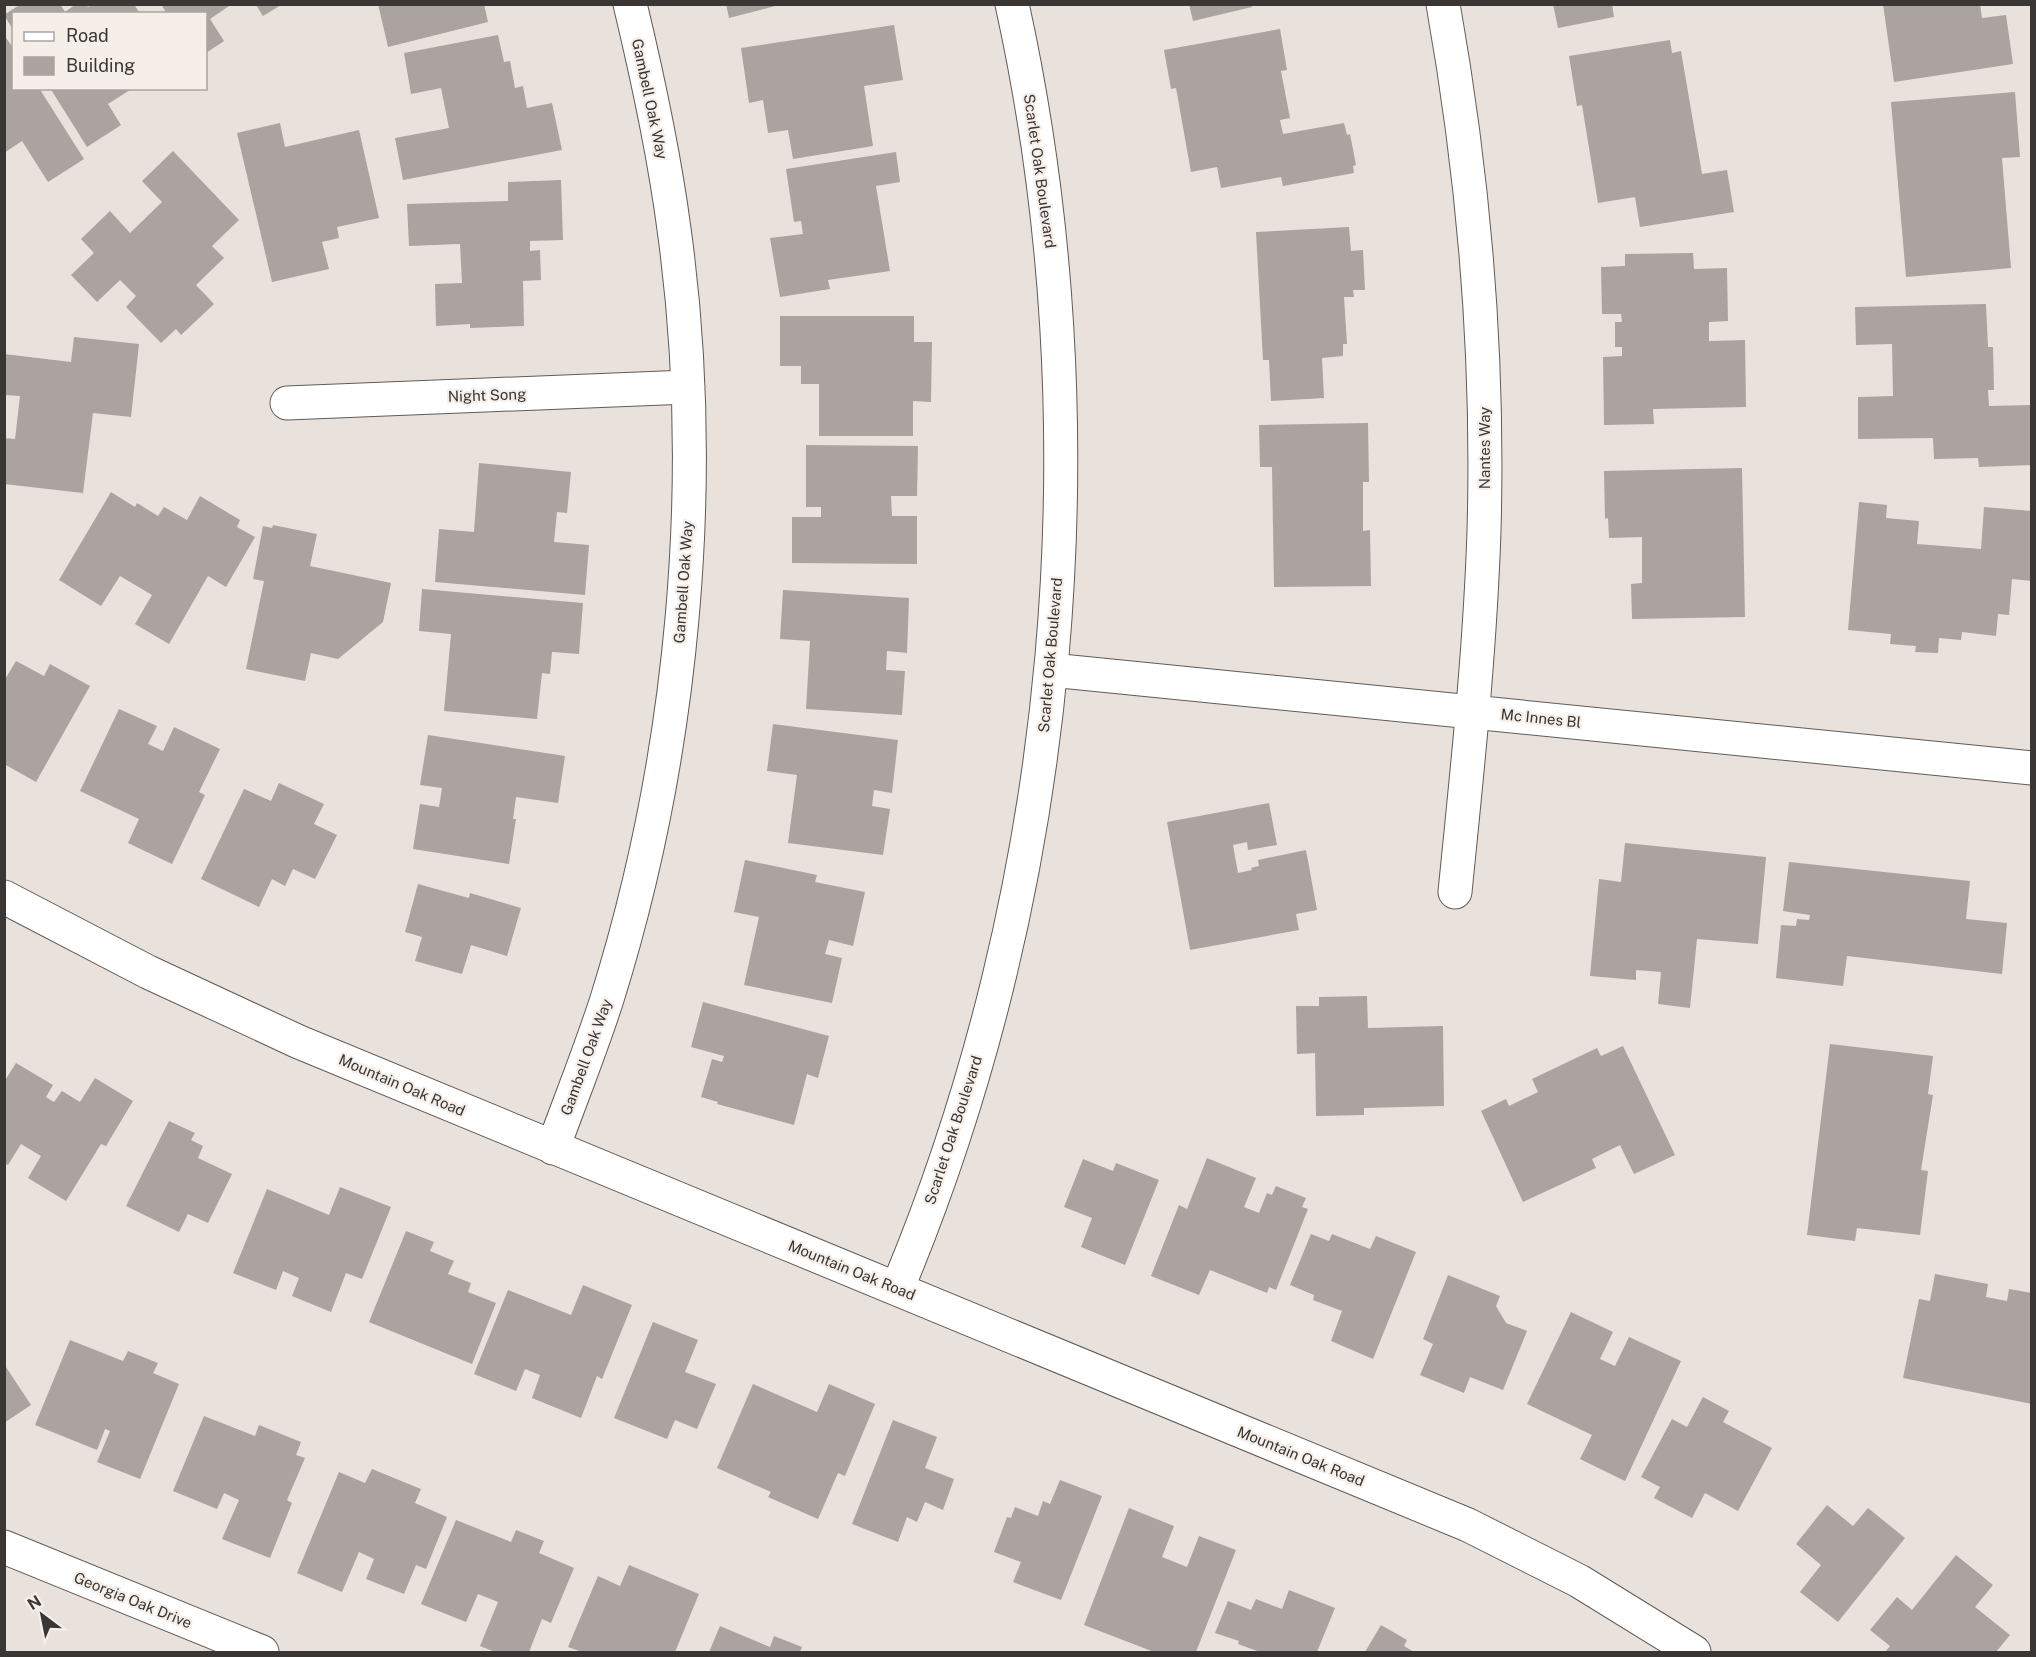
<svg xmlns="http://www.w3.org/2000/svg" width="2036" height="1657" viewBox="0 0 2036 1657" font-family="'Public Sans',sans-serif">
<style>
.building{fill:#aba39f}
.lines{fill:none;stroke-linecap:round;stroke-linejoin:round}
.minor-casing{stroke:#615b56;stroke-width:35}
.minor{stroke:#fff;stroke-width:33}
.labels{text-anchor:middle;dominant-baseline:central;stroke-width:4.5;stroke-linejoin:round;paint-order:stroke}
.street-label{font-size:15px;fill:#393634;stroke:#f6efe9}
</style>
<rect width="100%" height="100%" fill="#e9e1dc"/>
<!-- building -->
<path class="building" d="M21,4H60L65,12L76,4H86L88,7L91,4H134L140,14H14V31L4,15Z
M161,4H232L210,19L224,41L206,53V14H167Z
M378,4H484L488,22L388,47Z
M726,4H779V5L729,18Z
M1189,4H1251L1252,7L1193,21Z
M1553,4H1612L1614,17L1558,28Z
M1883,4H1980L1982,18L2006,15L2013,64L1894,82Z
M256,5H281L263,16Z
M894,25L903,80L864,86L873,146L793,159L788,130L768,133L763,100L749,103L741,48Z
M1280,29L1287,70L1281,71L1290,118L1280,120L1283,134L1344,123L1347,135L1350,134L1356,165L1353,166L1354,173L1283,186L1281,177L1221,188L1217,167L1191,172L1176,88L1171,89L1164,50Z
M4,35L14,49V88H39L84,159L48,182L22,141L4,153Z
M498,35L504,62L510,61L515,88L523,86L527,108L552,103L562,150L403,180L395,138L449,128L441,88L411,94L404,53Z
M1670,40L1672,53L1681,51L1702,174L1727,170L1734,212L1640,227L1635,197L1598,203L1582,105L1577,106L1569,56Z
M50,88H133L108,104L121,125L87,147Z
M2015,92L2020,157L2002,158L2011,268L1906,277L1891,102Z
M280,123L285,147L359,130L379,218L337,227L339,238L322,242L329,269L272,282L237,133Z
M173,151L239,220L212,246L224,258L196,285L214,304L181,335L176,329L161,343L126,307L136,296L120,280L97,302L71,275L94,253L81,239L110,211L130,233L162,202L142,181Z
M896,152L900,182L876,186L890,271L828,280L830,289L780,297L770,238L803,234L801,221L794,222L786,169Z
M561,180L563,240L530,241V251L540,250L541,280L523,281L524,326L470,328V324L436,326L435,284L462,283L460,244L409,246L407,204L508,201V182Z
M1349,227L1351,251L1363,250L1365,290H1353L1354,297H1344L1347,344H1343V356L1322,358L1324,398L1271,401L1269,360H1263L1256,232Z
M1693,253L1694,269L1727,268L1728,321L1709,322V341L1745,340L1746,407L1653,409L1654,424L1604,425L1603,357L1622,356V347H1615V322H1622L1621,314H1602L1601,267L1625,266V254Z
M1986,304L1988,347H1993L1994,390H1988L1989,406L2032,405V465L1979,467L1978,458L1934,459L1933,438L1858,439V397L1893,396L1892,344L1856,345L1855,307Z
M780,316H914V342H932L931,402L913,401V436H819V384H801V366H780Z
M74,337L139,344L131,417L93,413L83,493L4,484V438L15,439L20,396L4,395V354L71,362Z
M1368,423L1369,482H1363V531L1370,530L1371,586L1274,587L1272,467H1260L1259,425Z
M806,445L918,446L917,496H891L892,516H917V564L792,563V517H821V507H806Z
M479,463L571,472L567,513L557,512L554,542L589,545L585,595L435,582L439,529L474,532Z
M1742,468L1745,617L1632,619L1631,584L1642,583V537L1609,538L1608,518L1605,519L1604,471Z
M111,492L135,507L137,503L158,516L164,507L187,520L200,496L240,520L237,527L255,537L226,587L208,576L169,644L135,624L152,595L120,576L101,606L59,580Z
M1859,502L1887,505L1886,518L1919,521L1917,544L1981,549L1984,507L2032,511V581L2012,579L2009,615L1998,614L1996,636L1962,632L1961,640L1939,638L1938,653L1915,652L1916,646L1890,644L1891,634L1848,630Z
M273,525L317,534L310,566L391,583L383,622L338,659L311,653L305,681L246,669L264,581L253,579L263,526L272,528Z
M422,589L583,603L579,654L552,652L550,674L542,673L537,719L444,711L451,634L419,631Z
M783,590L909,598L907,653L887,651L886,670L905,671L902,715L806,709L810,641L780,639Z
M16,661L44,676L50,664L90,686L36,782L4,764V681Z
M119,709L157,726L148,744L163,751L174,727L220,749L199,792L205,795L172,864L128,843L139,819L80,791Z
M773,724L898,740L892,793L874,790L872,806L890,809L883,855L788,843L797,775L767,771Z
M428,735L565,756L558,803L516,797L513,819H516L509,864L413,849L420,804L439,807L442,788L420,785Z
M279,783L324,804L314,824L337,835L315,879L293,869L285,886L272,879L259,907L201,879L244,789L271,801Z
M1269,803L1277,845L1248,850L1247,842L1233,845L1238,873L1252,870L1251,868L1259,866L1258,860L1306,850L1317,910L1296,914L1299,930L1190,950L1167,822Z
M1625,843L1766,857L1758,944L1697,939L1690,1008L1658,1004L1661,972L1636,970V980L1590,976L1599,879L1621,882Z
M745,860L817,875L815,882L865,892L853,946L829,940L825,954L842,958L832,1003L744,985L759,917L734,912Z
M1789,862L1970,881L1966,919L2007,923L2002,974L1847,956L1843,986L1776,978L1781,925L1796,926L1797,919L1809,920L1810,915L1783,911Z
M418,884L469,898L470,893L521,908L507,956L471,945L462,974L415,961L422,937L405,932Z
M1367,996L1368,1028L1443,1026L1444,1106L1364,1108V1115L1316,1116L1315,1053L1297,1054L1296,1006H1319V997Z
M703,1002L829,1036L818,1078L807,1074L794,1125L717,1104L718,1102L701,1097L712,1059L722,1062L724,1056L691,1047Z
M1830,1044L1933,1056L1928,1094L1933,1095L1921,1170L1928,1171L1920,1235L1857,1228L1855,1241L1807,1235Z
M1623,1046L1675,1155L1634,1174L1620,1145L1592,1159L1596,1168L1523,1202L1481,1111L1506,1099L1509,1106L1538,1092L1532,1079L1597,1048L1601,1056Z
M16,1063L53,1085L46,1097L54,1102L62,1091L80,1102L95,1078L133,1101L106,1146L101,1144L66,1201L28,1178L41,1156L21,1144L8,1165L4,1163V1082Z
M169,1121L195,1133L191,1140L203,1146L198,1158L232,1174L208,1223L188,1214L179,1232L126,1206Z
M1207,1158L1256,1178L1244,1207L1259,1213L1267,1193L1272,1195L1276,1186L1306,1198L1302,1207L1308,1209L1276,1290L1269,1287L1267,1293L1210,1270L1199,1295L1151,1276L1179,1205L1187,1209Z
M1083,1159L1113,1171L1116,1163L1159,1180L1125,1265L1081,1247L1092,1218L1064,1207Z
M340,1187L391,1207L362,1279L346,1273L331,1312L292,1296L299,1278L283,1271L276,1290L233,1273L267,1189L329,1215Z
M406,1231L434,1242L430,1251L454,1261L448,1274L471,1283L468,1292L496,1303L472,1364L369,1322Z
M1311,1234L1329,1241L1332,1234L1370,1249L1376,1236L1416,1252L1373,1359L1331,1341L1342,1311L1313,1300L1314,1295L1290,1285Z
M1935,1274L1988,1284L1986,1297L2007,1301L2009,1289L2032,1293V1404L1903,1378L1919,1299L1930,1301Z
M1448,1275L1500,1296L1496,1306L1506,1323L1527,1331L1503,1390L1470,1377L1464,1393L1420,1375L1433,1344L1423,1339Z
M583,1285L632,1305L602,1379L597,1376L581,1418L532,1398L540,1375L525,1369L516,1391L474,1374L508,1290L571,1315Z
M1571,1312L1613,1332L1600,1359L1615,1366L1629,1337L1681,1361L1625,1481L1580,1459L1592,1435L1527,1404Z
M653,1322L698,1340L685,1372L716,1384L697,1429L675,1420L667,1439L614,1418Z
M70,1340L123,1361L128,1351L158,1363L153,1373L179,1384L140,1479L97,1462L110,1431L105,1429L97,1450L35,1425Z
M4,1364L31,1405L4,1423Z
M753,1384L817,1412L829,1384L875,1404L845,1476L838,1473L818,1519L768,1497L771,1492L717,1468Z
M1703,1397L1729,1411L1723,1422L1772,1448L1738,1511L1705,1493L1692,1518L1654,1498L1660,1487L1641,1477L1672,1419L1687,1427Z
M204,1416L255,1436L259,1425L301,1442L296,1455L305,1458L287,1500L292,1503L270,1558L222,1539L239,1500L224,1493L217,1509L173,1491Z
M893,1420L937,1437L925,1468L954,1479L943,1510L925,1502L917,1522L907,1517L898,1542L852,1524Z
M372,1469L421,1489L415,1503L447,1517L426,1569L416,1565L404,1594L366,1579L374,1559L359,1552L342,1592L297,1573L339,1472L365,1483Z
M1060,1480L1102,1496L1061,1600L1013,1582L1021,1562L994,1552L1007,1517L1011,1518L1015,1507L1038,1516L1043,1501L1050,1504Z
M1827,1505L1853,1526L1868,1508L1905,1538L1838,1622L1800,1592L1821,1565L1796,1544Z
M1129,1508L1174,1526L1162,1557L1187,1567L1199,1536L1236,1550L1196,1652H1154L1084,1625Z
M456,1520L511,1542L516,1530L544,1541L539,1553L574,1568L551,1623L542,1619L529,1652H495L480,1646L498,1602L478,1594L466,1622L421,1604Z
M1956,1555L1993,1585L1975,1607L2010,1635L1996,1652H1885L1890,1646L1870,1630L1897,1597L1912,1610Z
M629,1565L699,1594L675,1652H582L568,1647L598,1576L620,1586Z
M1289,1590L1335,1608L1317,1652H1260L1238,1644L1239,1641L1215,1633L1228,1601L1251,1610L1256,1599L1282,1609Z
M1381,1625L1407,1640L1404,1646L1414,1652H1365Z
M720,1626L770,1647L774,1636L802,1647L800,1652H709Z"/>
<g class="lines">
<defs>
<path id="minor" d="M1443,4C1474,178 1489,355 1484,531C1480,652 1467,772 1455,892
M287,403L688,387
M1051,670L2032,768
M4,897L148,972L299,1042L1468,1525L1579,1581L1694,1652
M553,1148C571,1098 591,1049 607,999C683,756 709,481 674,229C664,153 648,79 630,4
M897,1289C1064,891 1105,426 1012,4
M4,1547L262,1652"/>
</defs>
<!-- minor casing -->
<use href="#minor" class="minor-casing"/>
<!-- minor -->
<use href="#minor" class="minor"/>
</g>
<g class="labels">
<!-- street labels -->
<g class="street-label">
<text transform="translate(650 99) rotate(78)">Gambell Oak Way</text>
<text transform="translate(1040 171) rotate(82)">Scarlet Oak Boulevard</text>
<text transform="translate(487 395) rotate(-2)">Night Song</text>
<text transform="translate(1484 448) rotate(-90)">Nantes Way</text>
<text transform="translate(683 582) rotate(-86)">Gambell Oak Way</text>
<text transform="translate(1050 655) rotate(-85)">Scarlet Oak Boulevard</text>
<text transform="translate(1541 718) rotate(6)">Mc Innes Bl</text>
<text transform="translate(586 1057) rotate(-70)">Gambell Oak Way</text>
<text transform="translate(402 1085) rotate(23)">Mountain Oak Road</text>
<text transform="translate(953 1130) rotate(-72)">Scarlet Oak Boulevard</text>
<text transform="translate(852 1270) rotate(22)">Mountain Oak Road</text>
<text transform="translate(1301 1456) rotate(22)">Mountain Oak Road</text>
<text transform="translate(133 1600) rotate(22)">Georgia Oak Drive</text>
</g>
</g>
<!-- border -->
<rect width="2036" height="1657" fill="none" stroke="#393634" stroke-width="12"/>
<!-- legend -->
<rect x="12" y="12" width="195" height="78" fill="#f6efe9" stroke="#aaa5a1" stroke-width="1.5"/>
<rect x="24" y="32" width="30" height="9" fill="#ffffff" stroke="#aaa5a1" stroke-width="1.5"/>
<text x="66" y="42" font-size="18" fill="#393634">Road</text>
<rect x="24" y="57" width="30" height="18" fill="#aba39f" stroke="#aaa5a1" stroke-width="1.5"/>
<text x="66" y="72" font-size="18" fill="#393634">Building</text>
<!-- north arrow -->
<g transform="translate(42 1615) rotate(328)" stroke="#f6efe9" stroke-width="4.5" paint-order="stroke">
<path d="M0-4.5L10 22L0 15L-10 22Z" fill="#393634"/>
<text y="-9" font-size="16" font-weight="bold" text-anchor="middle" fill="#393634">N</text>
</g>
</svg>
